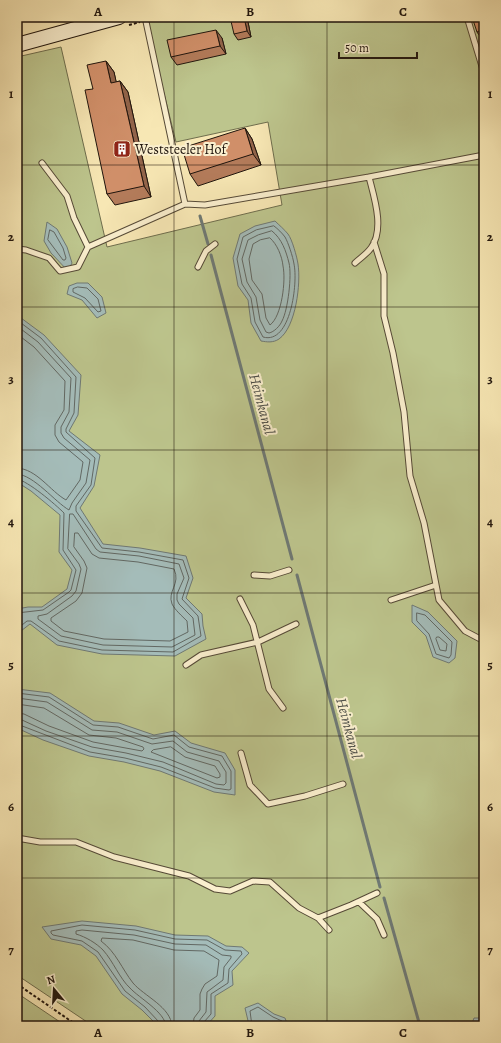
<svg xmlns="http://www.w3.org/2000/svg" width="501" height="1043" viewBox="0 0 501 1043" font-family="Alegreya,serif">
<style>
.green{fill:#bdc58d;stroke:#6e6d4d}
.water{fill:#a4bcb9;stroke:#6f7974}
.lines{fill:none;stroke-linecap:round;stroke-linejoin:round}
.shore{stroke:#626863;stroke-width:1}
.stream{stroke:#6f7974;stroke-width:3}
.lane-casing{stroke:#564a37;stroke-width:7}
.secondary-casing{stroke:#20150d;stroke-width:16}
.path{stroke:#20150d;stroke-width:2;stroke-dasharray:3 2;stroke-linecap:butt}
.lane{stroke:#faefce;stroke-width:5}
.secondary{stroke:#faefce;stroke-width:14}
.wall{fill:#b37b5a;stroke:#20150d}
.shaded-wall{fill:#92644a;stroke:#20150d}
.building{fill:#d08f69;stroke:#20150d}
.grid{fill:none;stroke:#20150d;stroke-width:1;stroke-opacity:0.55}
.labels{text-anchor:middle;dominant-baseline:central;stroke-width:4;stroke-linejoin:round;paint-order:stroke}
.poi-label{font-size:14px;fill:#20150d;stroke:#faefce;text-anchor:start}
.water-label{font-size:15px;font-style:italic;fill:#4e4f49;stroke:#faefce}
.neatline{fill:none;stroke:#20150d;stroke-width:1.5}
.grid-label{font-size:13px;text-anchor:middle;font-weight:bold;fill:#20150d}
</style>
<rect width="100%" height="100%" fill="#f7e7b4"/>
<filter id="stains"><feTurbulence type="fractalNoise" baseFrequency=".005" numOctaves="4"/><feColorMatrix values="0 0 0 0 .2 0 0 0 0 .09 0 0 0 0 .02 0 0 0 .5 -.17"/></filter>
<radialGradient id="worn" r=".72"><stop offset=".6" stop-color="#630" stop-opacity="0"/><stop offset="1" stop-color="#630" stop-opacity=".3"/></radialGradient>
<!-- green -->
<path class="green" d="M145,17H484V1026H93L17,975V57L61,47L107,247L282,205L268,122L176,142Z
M17,993L66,1026H17Z"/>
<!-- water -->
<path class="water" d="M275,221C279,225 284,229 288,234C292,239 297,257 298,264C301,283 296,327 279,339C273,343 267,342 261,341L251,323L248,300L238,286L233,258L240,234L255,226Z
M47,222L57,229L67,247L72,263L68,271L51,253L44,241Z
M77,283H88L102,297L106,313L97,318L82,300L67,294L69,286Z
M17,315L44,335L81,375L78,415L69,431L100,455L94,486L80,508L103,544L140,548L186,556L193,578L186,598L202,614L203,626L206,639L175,656L102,654L57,645L30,624L17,634V609L28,607H42L67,589L72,570L59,552L60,515L31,491L17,482Z
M412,605L428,612L457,641L455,658L449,663L433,657L426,636L412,622Z
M17,689L50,693L94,721L119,723L154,735L175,731L191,743L225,753L235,770V795L214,792L160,771L124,762L89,756L43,740L17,728Z
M82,921L136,926L175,935L208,936L226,946L242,947L249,953L232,971L233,985L215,996V1016L206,1026L157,1025L142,1010L122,994L96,956L81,945L51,939L42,927Z
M258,1003L274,1014L285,1018L288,1026L249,1025L245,1008Z
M474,1018H484V1026H471Z"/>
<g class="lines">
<!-- shore -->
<path class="shore" d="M274,226C278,229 282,233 285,237C288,242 293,257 294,264C298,282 291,345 263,337L255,322L251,298L242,284L237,259L243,237L256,230Z
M50,230L54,232L63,248L66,258L65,260H63L48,240Z
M272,231C282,239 286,251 289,263C292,275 288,310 282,321C280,326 274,332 269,333L266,332L260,320L256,297L247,282L242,259L248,240L258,235Z
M270,238C277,244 282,256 283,266C286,280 282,316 270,325L266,318L262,294L252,280L249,259L253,244L260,240Z
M78,287L87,288L98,299L101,311L98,312L85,298L73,292V289Z
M17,320L41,338L76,377L74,413L66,429V432L95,458L91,485L76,506V511L102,548L139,552L183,560L189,578L182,599L198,616L201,636L173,652L102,650L59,641L31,621H27L17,629
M17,326L38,342L71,378L69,412L61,427V433L64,438L90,460L86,483L72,503L69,510C55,502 34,475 17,474
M17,334L34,347L65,381L64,410L55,425V435L59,442L83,462L80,480L66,500C50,491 37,469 17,468
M17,479C28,481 55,504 64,513L63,550L76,570L71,590L69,592L43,610L17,613
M70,514H73L96,549L100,552L139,556L179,564L184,578L177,594V600L179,604L193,618L195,635L172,647L103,645L61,636L38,619V616L47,614L72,596L76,591L81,569L79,564L68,549Z
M75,533H78L92,554L99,558L138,562L174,569C181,584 167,591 172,604C175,610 182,616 187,621L188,632L170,641L104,639L64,631L51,621V618L76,601L82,593L87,568L84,561L74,547Z
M417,613L425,615L452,642L451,655L449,658L436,654L429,634L417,621Z
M437,637H439L447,644L446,651L440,650L436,639Z
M17,693L49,697L93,725L118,727L153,739L174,735L189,747L222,756L231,771V789L229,790L215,788L161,767L125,758L90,752L17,724
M17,698L47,702L92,730L117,732L152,744L173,741L187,752L219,761L226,772V783L224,785L216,784L163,762L126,753L92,747L46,731L22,720L17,719
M17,704L44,708L89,735L116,738L143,747L144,749L142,751L93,742L49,726L24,714L17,713
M171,747L185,757L215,766L220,774V777L217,778L151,752L153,750Z
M161,1026L159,1022L145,1007L125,991L98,952L82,941L53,935L51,933V931L82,925L135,930L175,939L207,940L225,950L241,951L242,954L229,969L228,983L211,994V1014L204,1022V1026
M166,1026C165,1012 139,998 130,988C120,979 113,961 103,950C96,943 86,937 76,934V931L82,930L134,935L175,944L206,945L222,955L231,956V958L224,967L223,980L207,992L206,1012L199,1021V1026
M172,1026C171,1007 144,996 133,983C122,969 116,952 101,941L102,938L133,940L174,950L204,951L219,960L217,976L205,984L202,989L200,994V1010L194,1018L193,1026
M252,1026L250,1011L258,1007L273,1017L282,1021L284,1026"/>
<!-- stream -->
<path class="stream" d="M200,216L208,244
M211,255L292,559
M297,575L380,887
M384,898L420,1026"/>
<defs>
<path id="lane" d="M145,17L185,204L205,205L369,177L484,155
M467,17L484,73
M42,163L67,196L74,218L88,247
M374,242L384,274V316L393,353L404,412L410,476L424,523L439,600L465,631L484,641
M17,249L26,250L49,258L60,271L78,267L88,247L185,204
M355,263C360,258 367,254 371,248C385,229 374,197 369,177
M198,267L206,251L215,244
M254,575L270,576L289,570
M240,599L253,625L269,689L283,708
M391,600L436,585
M186,665L201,655L258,642L296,624
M241,753L250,785L268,804L305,796L343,784
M17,838L40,842H76L114,857L189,876L215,889L230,891L253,881L270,882L299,908L318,918L329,930
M359,902L377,919L384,935
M318,918L351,905L377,893"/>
<path id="secondary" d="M17,45L119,17"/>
</defs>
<!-- lane casing -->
<use href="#lane" class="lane-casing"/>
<!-- secondary casing -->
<use href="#secondary" class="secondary-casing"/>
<!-- path -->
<path class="path" d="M152,19L156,17
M129,25L140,22
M17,984L78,1026"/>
<!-- lane -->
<use href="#lane" class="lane"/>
<!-- secondary -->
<use href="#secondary" class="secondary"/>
</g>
<!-- wall -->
<path class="wall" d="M247,17L251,37L238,40L234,34Z
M484,17V33L479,35L477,32Z
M222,38L226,54L177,65L171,57Z
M106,61L114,72L116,82L120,81L128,92L151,197L115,205L107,194L93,89Z
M245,128L252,139L261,165L198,186L190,174Z"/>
<!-- shaded-wall -->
<path class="shaded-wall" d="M244,17H247L251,37L247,31Z
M216,30L222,38L226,54L220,46Z
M106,61L114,72L119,94L111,83Z
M120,81L128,92L151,197L144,186Z
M245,128L252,139L261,165L253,154Z"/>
<!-- building -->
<path class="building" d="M230,17H244L247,31L234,34Z
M472,17H484V29L477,32Z
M216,30L220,46L171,57L167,40Z
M106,61L111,83L120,81L144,186L107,194L85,90L93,89L87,65Z
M245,128L253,154L190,174L182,148Z"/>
<!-- grid -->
<path class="grid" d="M174,17V1026M327,17V1026M17,165H484M17,307H484M17,450H484M17,593H484M17,736H484M17,878H484"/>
<!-- icons -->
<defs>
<symbol id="building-square" viewBox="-11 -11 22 22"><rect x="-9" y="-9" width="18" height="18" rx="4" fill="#8f2418" stroke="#faefce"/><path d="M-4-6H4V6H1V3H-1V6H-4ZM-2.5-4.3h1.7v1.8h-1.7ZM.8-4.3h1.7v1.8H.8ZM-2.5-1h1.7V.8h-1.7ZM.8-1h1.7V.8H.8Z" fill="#fff"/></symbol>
</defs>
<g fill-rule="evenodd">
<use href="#building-square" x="112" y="139" width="20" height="20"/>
</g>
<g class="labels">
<!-- poi labels -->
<g class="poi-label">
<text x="135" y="149">Weststeeler Hof</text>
</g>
<!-- water labels -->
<g class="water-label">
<text transform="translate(262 404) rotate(75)">Heimkanal</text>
<text transform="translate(349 728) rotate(75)">Heimkanal</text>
</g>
</g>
<!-- margin -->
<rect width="501" height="1043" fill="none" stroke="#f7e7b4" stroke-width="44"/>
<!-- north arrow -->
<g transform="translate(54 989) rotate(342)" stroke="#faefce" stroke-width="3" paint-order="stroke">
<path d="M0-3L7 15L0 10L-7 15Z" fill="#20150d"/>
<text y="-6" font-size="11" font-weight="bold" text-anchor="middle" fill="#20150d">N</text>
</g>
<!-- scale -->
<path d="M339 52v6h78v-6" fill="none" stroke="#20150d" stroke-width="2"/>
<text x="345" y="52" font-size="12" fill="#20150d" stroke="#faefce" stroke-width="3" paint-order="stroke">50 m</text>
<rect x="22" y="22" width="457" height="999" class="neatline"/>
<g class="grid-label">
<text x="98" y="16">A</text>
<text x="250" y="16">B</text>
<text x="403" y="16">C</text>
<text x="11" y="98">1</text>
<text x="490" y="98">1</text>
<text x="11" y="241">2</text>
<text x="490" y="241">2</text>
<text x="11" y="383">3</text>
<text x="490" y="383">3</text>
<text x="11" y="526">4</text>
<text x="490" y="526">4</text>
<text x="11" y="669">5</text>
<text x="490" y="669">5</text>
<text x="11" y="811">6</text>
<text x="490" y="811">6</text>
<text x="11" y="954">7</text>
<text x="490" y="954">7</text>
<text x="98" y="1037">A</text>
<text x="250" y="1037">B</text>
<text x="403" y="1037">C</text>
</g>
<rect width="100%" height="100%" filter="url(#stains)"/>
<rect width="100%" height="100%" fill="url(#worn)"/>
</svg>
